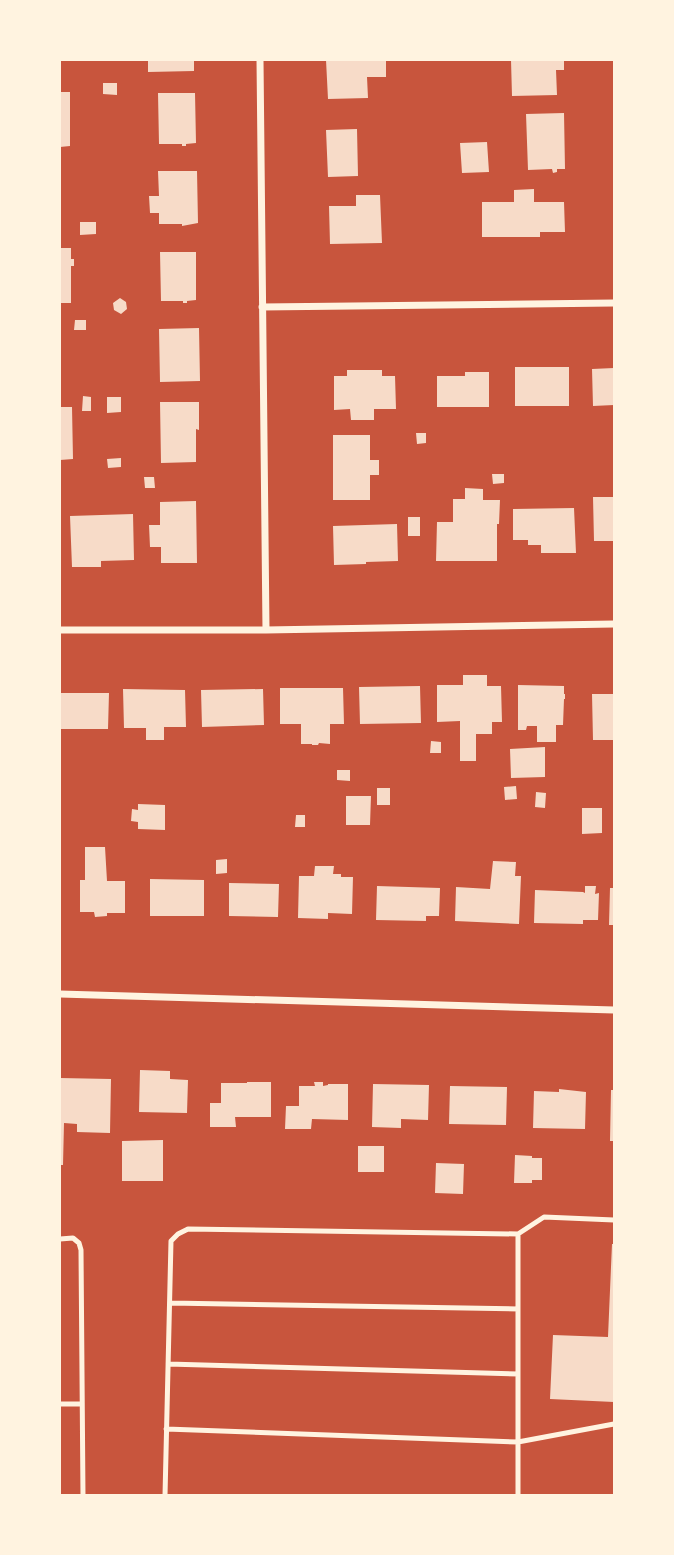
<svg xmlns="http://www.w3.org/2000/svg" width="674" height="1555" viewBox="0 0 674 1555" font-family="Overpass,sans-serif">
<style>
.building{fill:#f7dbc8}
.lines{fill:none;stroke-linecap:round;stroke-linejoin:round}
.service{stroke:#fff3e0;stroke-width:5}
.minor{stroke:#fff3e0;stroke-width:7}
</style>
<rect width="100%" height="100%" fill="#c8553d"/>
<!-- building -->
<path class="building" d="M148,60H194V71L148,72Z
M326,60H386V77H367L368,98L328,99Z
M511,60H564V70H556L557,95L512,96Z
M103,83H117V95L103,94Z
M60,92H70V146L60,147Z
M158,93H195L196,143L186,144V146H182V144H159Z
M564,113L565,169H557V172L553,173L552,169L528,170L526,114Z
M357,129L358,176L328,177L326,130Z
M487,142L489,172L462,173L460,143Z
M158,171H197L198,223L182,226V224H159V213H150L149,196H159Z
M534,189V202H564L565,232H540V237H482V202H514V190Z
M356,195H380L382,243L330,244L329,206H356Z
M80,222H96V234L80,235Z
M60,248H71V259H74V266H71V303H60Z
M160,252H196V300L187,301V303H183V301H161Z
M120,298L126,302L127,309L121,314L114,310L113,303Z
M75,320H86V330H74Z
M199,328L200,381L160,382L159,329Z
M515,367H569V406H515Z
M614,368V405L593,406L592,369Z
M347,370H382V376H395L396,409H374V420H351L350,409L334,410V376H347Z
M465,372H489V407H437V376H465Z
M83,396L91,397V411H82Z
M107,397H121V412L107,413Z
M160,402H199V430L196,429V462L161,463Z
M60,407H72L73,459L60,460Z
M416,433H426V443L417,444Z
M333,435H370V460H379V475H370V500H333Z
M121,458V467L108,468L107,459Z
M492,474H504V483L493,484Z
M144,477H154L155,488H145Z
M465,488L483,489V500H500L499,524H497V561H436L437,522H453V499H465Z
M593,497H614V541H594Z
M196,501L197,563H161V547H150L149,525H160V502Z
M574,508L576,553H541V545H528V540H513V509Z
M133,514L134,560L101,561V567H72L70,516Z
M408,517H420V536H408Z
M397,524L398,561L366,562V564L334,565L333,526Z
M463,675H487V686H501L502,722H492V734H476V761H460V721L437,722V685H463Z
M518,685L564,686V694H565V699H564L563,725H556V742H537V726H527L526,730H518Z
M420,686L421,723L360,724L359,687Z
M280,688H343L344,724H330V744L319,743L318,745H312V744H301V724H280Z
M123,689L185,690L186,727H164V740H146V728H124Z
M263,689L264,725L202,727L201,690Z
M60,693H109L108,729H60Z
M592,694H614V740H593Z
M431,741L441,742V753H430Z
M545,747V777L511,778L510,749Z
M337,770H350V781L337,780Z
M516,786L517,799L505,800L504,787Z
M377,788H390V805H377Z
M536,792L546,793L545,808L535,807Z
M346,796H371L370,825H346Z
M138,804L165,805V830L138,829V822L131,821L132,809L138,810Z
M582,808H602V833L582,834Z
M296,815H305V827H295Z
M85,847H105L107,881H125V913H107V916L95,917L94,912H80V880H85Z
M227,859V873L216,874V860Z
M493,861L516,862L515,876H521L519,924L455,921L456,887L490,889Z
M315,866H334L333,874H341V877H353L352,914L328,913V919L298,918L299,876H314Z
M150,879L204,880V916H150Z
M229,883L279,884L278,917L229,916Z
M377,886L440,888L439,916H426V921L376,920Z
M585,886H596L595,894L599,893L598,920H583V924L534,923L535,890L583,892L585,893Z
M610,888H614V925H609Z
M140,1070L170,1071V1079L188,1080L187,1113L139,1112Z
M60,1078L111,1079L110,1133L77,1132V1124L64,1123L63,1165H60Z
M247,1082H271V1117H235L236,1127H210V1103H221V1083H247Z
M314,1082H323V1086L328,1085V1084H348V1120L312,1119L311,1129H285L286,1106H299V1086H315Z
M373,1084L429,1085L428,1120L401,1119V1128L372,1127Z
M450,1086L507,1087L506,1125L449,1124Z
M559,1089L586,1092L585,1129L533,1128L534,1091L559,1092Z
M611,1090H614V1141H610Z
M163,1140V1181H122V1141Z
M358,1146H384V1172H358Z
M515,1155L532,1156V1158H542V1180H532V1183H514Z
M436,1163L464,1164L463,1194L435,1193Z
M612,1244H614V1402L550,1399L553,1335L608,1337Z"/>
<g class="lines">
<!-- service -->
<path class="service" d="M518,1234L544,1217L614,1220
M60,1239L73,1238L79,1243L81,1250L83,1496
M170,1303L518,1309
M168,1364L518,1374
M60,1404H82
M166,1429L518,1442L614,1424
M165,1496L171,1241L178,1234L188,1229L518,1234V1496"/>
<!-- minor -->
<path class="minor" d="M260,60L266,630
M262,307L614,303
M60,630H266L614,624
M60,994L614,1010"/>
</g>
<!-- border -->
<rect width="674" height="1555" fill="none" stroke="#fff3e0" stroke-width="122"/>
</svg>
